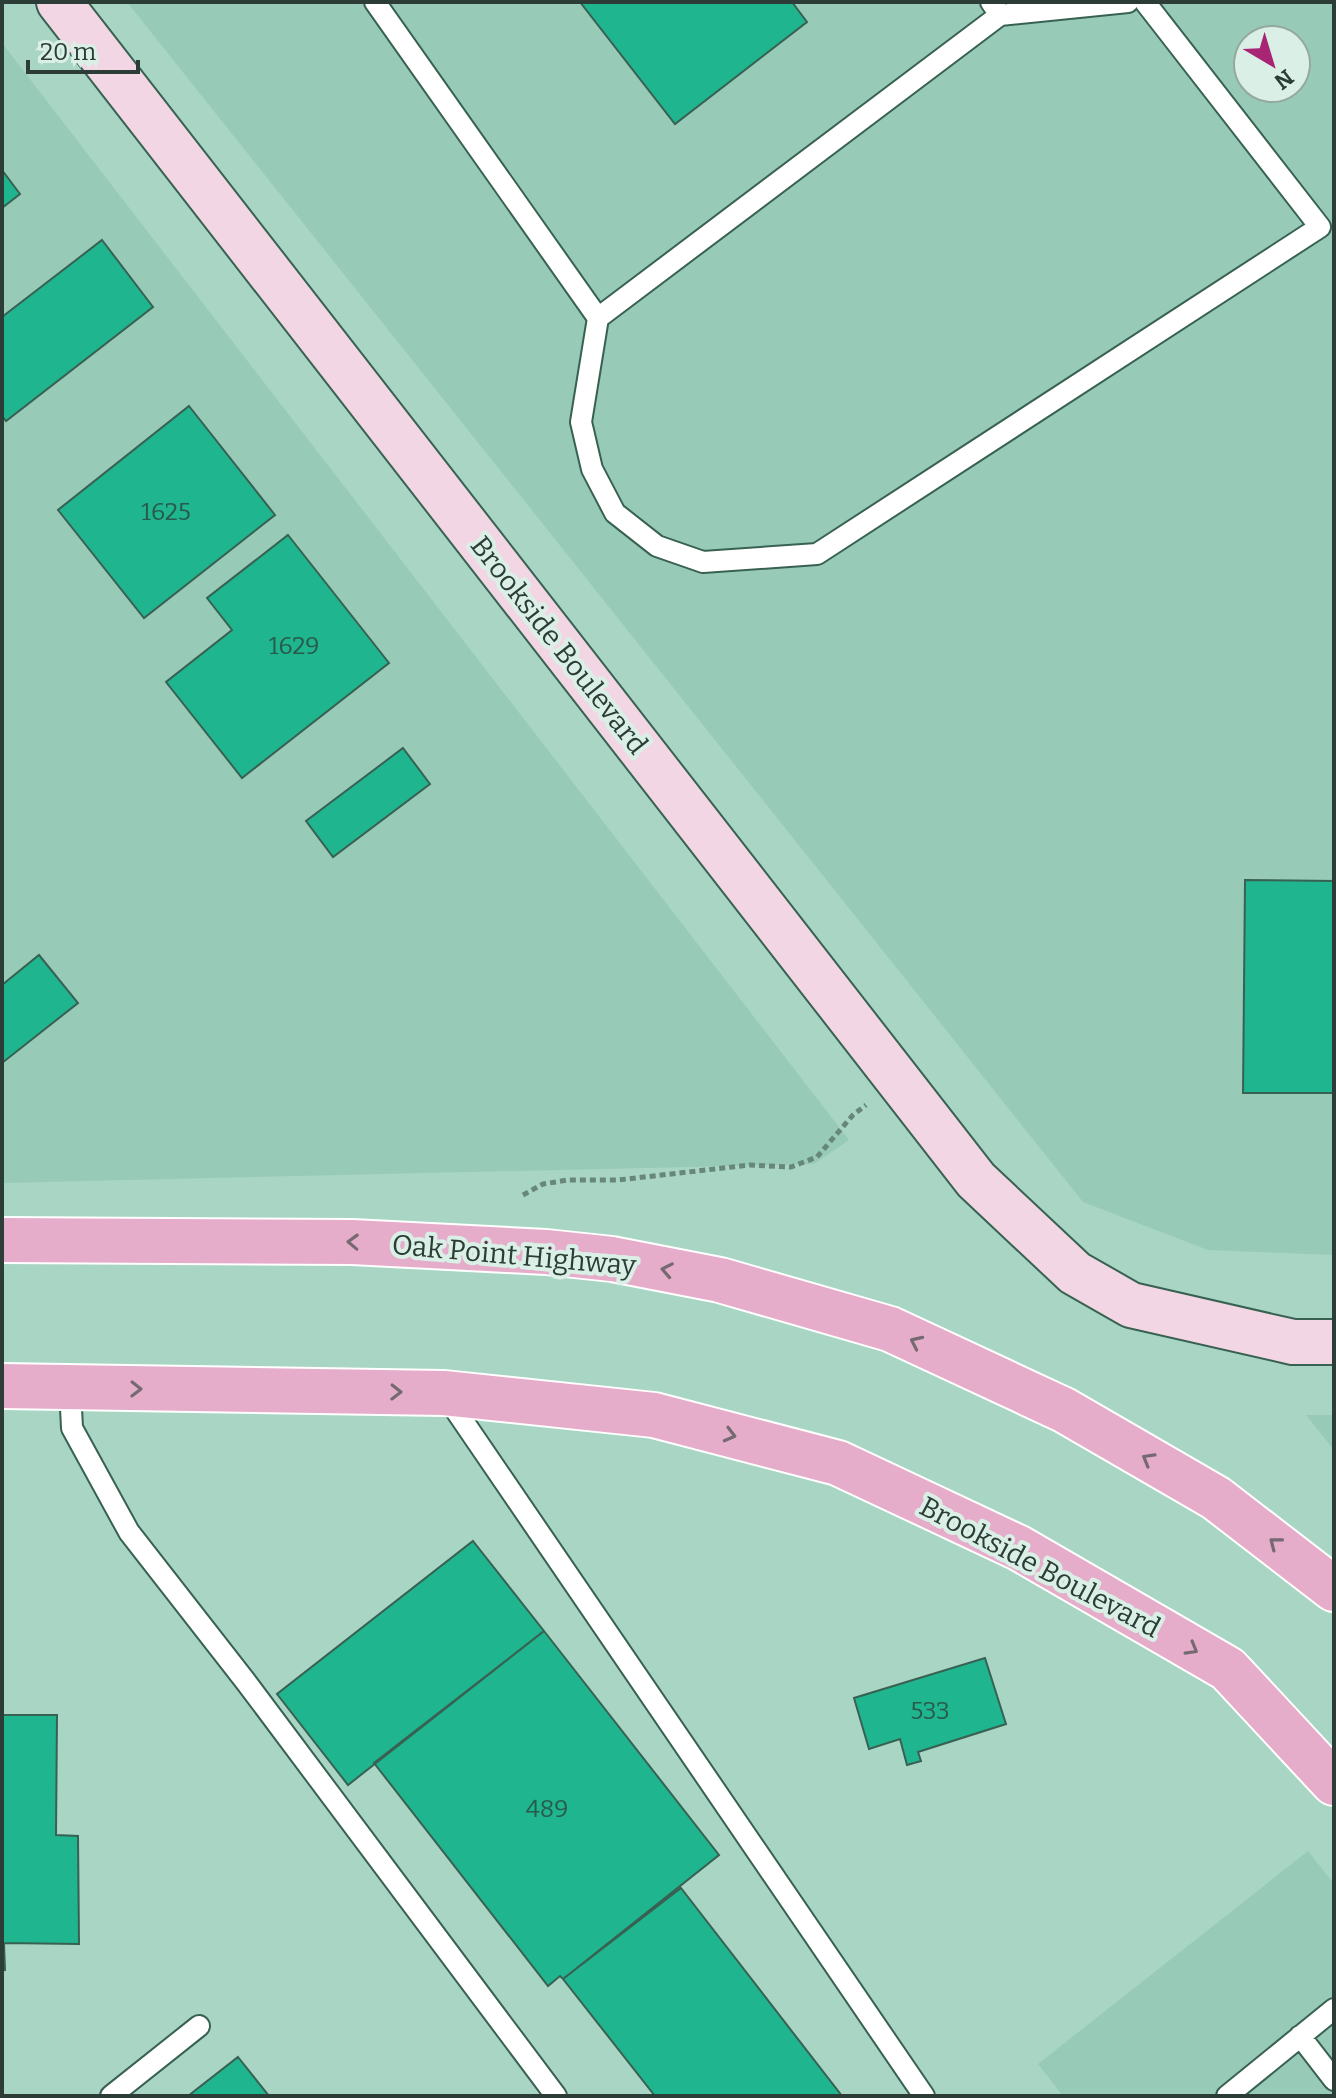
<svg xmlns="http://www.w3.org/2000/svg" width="1336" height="2098" viewBox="0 0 1336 2098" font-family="Bitter,serif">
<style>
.built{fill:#97cbb7;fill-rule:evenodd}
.building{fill:#1fb58e;stroke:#386153;stroke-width:2}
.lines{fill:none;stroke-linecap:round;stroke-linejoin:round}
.lane-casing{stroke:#386152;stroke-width:24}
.secondary-casing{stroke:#386152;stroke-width:48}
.primary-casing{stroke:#fff;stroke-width:48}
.path{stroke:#68877b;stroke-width:5;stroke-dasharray:6 4;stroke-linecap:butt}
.lane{stroke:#fff;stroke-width:20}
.secondary{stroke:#f2d6e4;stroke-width:44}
.primary{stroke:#e5adca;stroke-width:44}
.oneway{stroke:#756a71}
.labels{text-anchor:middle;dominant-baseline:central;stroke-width:8;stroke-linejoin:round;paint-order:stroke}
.number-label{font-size:24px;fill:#285b4c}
.street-label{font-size:28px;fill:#2b3d36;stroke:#daf0e7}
</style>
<rect width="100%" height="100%" fill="#a9d5c4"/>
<!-- built -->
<path class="built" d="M127,2H1334V1255L1208,1250L1083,1202ZM1248,40H1296V88H1248Z
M2,43L849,1140L814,1164L2,1183Z
M1306,1415H1334V1450Z
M1308,1851L1334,1884V2096H1063L1038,2064Z"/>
<!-- building -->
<path class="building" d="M580,2H792L807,22L675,124Z
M2,170L20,194L2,208Z
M102,240L153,307L6,421L2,416V317Z
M189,406L275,515L144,618L58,510Z
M288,535L389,663L242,778L166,682L232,630L207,598Z
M403,748L430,784L333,857L306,821Z
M1245,880L1334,881V1093H1243Z
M39,955L78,1003L2,1063V985Z
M473,1541L544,1631L348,1785L277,1694Z
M544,1631L719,1855L563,1979L560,1976L548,1986L374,1763Z
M985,1658L1006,1724L918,1752L921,1761L907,1765L900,1739L869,1749L854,1698Z
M2,1715H57L56,1835L78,1836L79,1944L4,1943L5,1970H2Z
M681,1888L842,2096H655L563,1979Z
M238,2057L269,2096H188Z"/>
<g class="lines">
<defs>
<path id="lane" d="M375,2L598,318L1000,15L991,2
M1000,15L1128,2
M598,318L581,422L592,469L615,513L657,546L703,562L817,554L1320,227L1145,2
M70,1388L72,1428L129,1532L246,1682L556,2096
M446,1396L924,2096
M1300,2036L1334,2080
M111,2096L199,2026
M1227,2096L1334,2009"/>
<path id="secondary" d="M59,2L976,1180L1075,1273L1131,1305L1293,1342H1334"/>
<path id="primary" d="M2,1240L352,1242L546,1252L612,1259L720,1280L890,1329L1064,1410L1216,1498L1334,1589
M2,1386L444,1393L654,1415L838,1463L1019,1548L1228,1669L1334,1783"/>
</defs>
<!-- lane casing -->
<use href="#lane" class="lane-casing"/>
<!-- secondary casing -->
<use href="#secondary" class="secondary-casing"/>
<!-- primary casing -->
<use href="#primary" class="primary-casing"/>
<!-- path -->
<path class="path" d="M523,1195L543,1184L568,1180H618L750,1165L791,1167L817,1157L853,1115L866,1105"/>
<!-- lane -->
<use href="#lane" class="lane"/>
<!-- secondary -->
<use href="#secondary" class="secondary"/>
<!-- primary -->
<use href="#primary" class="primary"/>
</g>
<!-- one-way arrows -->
<defs><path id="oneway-chevron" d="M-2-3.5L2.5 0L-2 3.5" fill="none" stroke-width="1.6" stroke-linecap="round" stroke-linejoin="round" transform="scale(2)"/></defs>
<g class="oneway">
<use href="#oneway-chevron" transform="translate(353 1242) rotate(-178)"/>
<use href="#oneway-chevron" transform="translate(667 1270) rotate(-169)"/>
<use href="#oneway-chevron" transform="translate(916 1342) rotate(-155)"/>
<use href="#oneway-chevron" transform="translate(136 1389) rotate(1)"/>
<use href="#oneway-chevron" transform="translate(396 1392) rotate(1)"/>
<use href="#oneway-chevron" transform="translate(730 1435) rotate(15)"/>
<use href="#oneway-chevron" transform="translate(1148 1459) rotate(-150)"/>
<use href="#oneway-chevron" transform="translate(1275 1543) rotate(-142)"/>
<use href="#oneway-chevron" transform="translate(1192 1649) rotate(30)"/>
</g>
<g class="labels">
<!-- number labels -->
<g class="number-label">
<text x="166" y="512">1625</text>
<text x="294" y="646">1629</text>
<text x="930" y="1711">533</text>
<text x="547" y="1809">489</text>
</g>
<!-- street labels -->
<g class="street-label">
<text transform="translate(559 645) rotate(52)">Brookside Boulevard</text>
<text transform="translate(514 1255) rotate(5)">Oak Point Highway</text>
<text transform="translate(1040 1567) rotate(28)">Brookside Boulevard</text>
</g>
</g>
<!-- border -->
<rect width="1336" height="2098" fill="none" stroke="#2b3d36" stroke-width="8"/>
<!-- north arrow -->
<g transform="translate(1272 64) rotate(142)"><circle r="38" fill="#daf0e7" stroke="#94a8a0" stroke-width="2"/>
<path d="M0-6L14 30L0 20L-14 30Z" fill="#a72573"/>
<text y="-12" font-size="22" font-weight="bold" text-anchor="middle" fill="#2b3d36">N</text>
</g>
<!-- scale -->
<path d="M28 60v12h110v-12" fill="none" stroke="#2b3d36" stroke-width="4"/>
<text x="40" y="60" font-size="24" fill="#2b3d36" stroke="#daf0e7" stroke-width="6" paint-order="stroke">20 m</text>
</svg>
